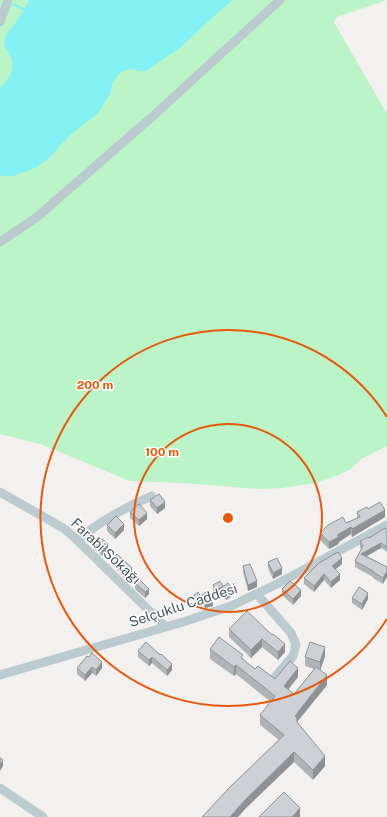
<svg xmlns="http://www.w3.org/2000/svg" width="387" height="817" viewBox="0 0 387 817" font-family="'Public Sans',sans-serif">
<style>
.green{fill:#bbf4c7}
.water{fill:#84f1f5}
.lines{fill:none;stroke-linecap:round;stroke-linejoin:round}
.stream{stroke:#84f1f5;stroke-width:2}
.minor{stroke:#bccbd0;stroke-width:9}
.wall{fill:#afb4b7}
.shaded-wall{fill:#8e9295}
.building{fill:#cbd1d5;stroke:#8e9295}
.ring{fill:none;stroke:#e8590c;stroke-width:2}
.labels{text-anchor:middle;dominant-baseline:central;stroke-width:3;stroke-linejoin:round;paint-order:stroke}
.street-label{font-size:14px;fill:#46585f;stroke:#fff}
.centre{fill:#e8590c;stroke:#fff;stroke-width:2}
.ring-label{font-size:12px;text-anchor:middle;font-weight:bold;fill:#e8590c;stroke:#fff;stroke-width:3;stroke-linejoin:round;paint-order:stroke}
</style>
<rect width="100%" height="100%" fill="#f3f0f0"/>
<!-- green -->
<path class="green" d="M0,0H387L337,17L334,22L387,114V446L361,459L351,469L336,476L316,483L282,488L260,489L181,483L130,481L40,444L0,434Z"/>
<!-- water -->
<path class="water" d="M29,0H233L214,16L180,48L146,71H139L132,69L125,70L119,74L112,84L111,92L98,113L70,135L47,160L35,168L13,176H4L0,175V88C9,79 15,71 11,57C9,51 3,48 5,40C6,33 12,28 16,22C21,15 25,8 29,0Z"/>
<g class="lines">
<!-- stream -->
<path class="stream" d="M10,3L26,10"/>
<!-- minor -->
<path class="minor" d="M0,22L8,0
M0,242L37,217L153,116L280,0
M0,492L63,528L73,536L166,627
M77,540C100,522 125,507 152,496
M257,594L291,633L296,645L293,656L275,677
M0,675L183,622L231,606L279,583L387,525
M0,788L43,817"/>
</g>
<!-- wall -->
<path class="wall" d="M150,500L165,508L157,514L150,506Z
M368,509L385,517L352,537L351,534L339,542V543L337,545L329,549L320,540V533L346,523L357,518V512Z
M130,512L147,519L139,526L130,518Z
M107,525L124,530L115,539L107,531Z
M387,531V552L381,548L367,556L387,567L383,584L373,578V577L355,567V561L361,549L360,547V541Z
M93,542L108,550L102,556L93,548Z
M112,560L132,574L126,580L112,565Z
M268,562L282,574L273,579L268,568Z
M342,564L335,570L340,580L331,588L324,580L314,592L304,584V578Z
M243,566L257,587L248,591L243,572Z
M135,583L149,594L145,598L135,589Z
M213,585L223,586L233,595L226,600L221,593L216,596L213,591Z
M282,589L301,596L293,605L282,595Z
M193,596L201,597V596L213,606L205,608L201,601L196,604L193,599Z
M352,598L368,599L362,610L352,603Z
M247,611L285,652L278,660L262,647L251,658L229,637V629Z
M146,642L172,670L167,676L152,663L149,666L138,657V651Z
M210,649L243,659L255,669L275,679L298,677L288,689L294,694L314,669L305,666V657L325,656L320,670L327,685L297,722V723L325,766L313,780L294,762L245,809L238,817H202L279,740L260,725V715L271,702L236,674L234,676L210,659Z
M87,656L102,668L96,676L92,673L85,681L77,674V668Z"/>
<!-- shaded-wall -->
<path class="shaded-wall" d="M165,502V508L157,514V508Z
M385,510V517L352,537V529Z
M147,513V519L139,526V520Z
M124,524V530L115,539V533Z
M351,527V534L339,542V543L337,545L329,549V542L337,535Z
M381,543V548L361,559V554Z
M108,544V550L102,556V550Z
M342,558V564L332,572V566Z
M132,568V574L126,580V574Z
M282,568V574L273,579V573Z
M387,571V577L383,584V578Z
M324,574V580L314,592V586Z
M340,574V580L331,588V582Z
M257,581V587L248,591V585Z
M223,586L221,588V593L216,596V590Z
M149,589V594L145,598V592Z
M233,590V595L226,600V594Z
M301,590V596L293,605V599Z
M368,593V599L362,610V604Z
M201,598V601L196,604V601Z
M213,600V606L205,608V602Z
M262,639V647L251,658V650Z
M285,644V652L278,660V652Z
M325,647V656L320,671V662Z
M152,657V663L149,666V660Z
M102,662V668L96,676V670Z
M172,664V670L167,676V670Z
M236,665V674L234,676V667Z
M92,667V673L85,681V675Z
M298,668V677L284,695V686Z
M327,675V685L297,722V727L295,716Z
M294,752V762L245,809L238,817H230L245,800Z
M325,756V766L313,780V770Z
M3,760V766L0,771V765Z
M300,808V817H292Z"/>
<!-- building -->
<path class="building" d="M159,494L165,502L157,508L150,500Z
M380,502L385,510L352,529L351,527L337,535L339,536L337,538L329,542L320,533L328,525L343,517L346,523L360,517L357,512L367,507L368,509Z
M139,504L147,513L139,520L130,512Z
M116,516L124,524L115,533L107,525Z
M385,528L387,531V547L381,543L361,554L387,567V571L383,578L373,572V571L355,561L363,546L360,541L368,537L369,538Z
M99,536L108,544L102,550L93,542Z
M338,552L342,558L332,566L340,574L331,582L324,574L314,586L304,578L319,563Z
M117,554L132,568L126,574L112,560Z
M277,558L282,568L273,573L268,562Z
M250,564L257,581L248,585L243,566Z
M139,579L149,589L145,592L135,583Z
M220,581L223,586L216,590L213,585Z
M290,581L301,590L293,599L282,589Z
M228,583L233,590L226,594L221,588Z
M359,587L368,593L362,604L352,598Z
M207,591L213,600L205,602L201,596Z
M198,592L201,597V598L196,601L193,596Z
M247,611L272,635L273,634L285,644L278,652L262,639L251,650L229,629Z
M219,637L243,655L241,658L255,669L258,666L275,679L290,661L298,668L284,686L294,694L316,667L327,675L295,716L297,718V722L325,756L313,770L294,752L245,800L230,817H202L229,788L284,735L260,715L275,696L236,665L234,667L210,649Z
M146,642L160,655L161,654L172,664L167,670L152,657L149,660L138,651Z
M310,642L325,647L320,662L305,657Z
M92,653L102,662L96,670L92,667L85,675L77,668L87,656L89,657Z
M0,758L3,760L0,765Z
M284,792L300,808L292,817H259Z"/>
<!-- distance rings -->
<g class="ring">
<circle cx="228" cy="518" r="94"/>
<path d="M387 619A188 188 0 1 1 387 417"/>
</g>
<g class="labels">
<!-- street labels -->
<g class="street-label">
<text transform="translate(106 551) rotate(43)">Farabi Sokağı</text>
<text transform="translate(183 605) rotate(-18)">Selçuklu Caddesi</text>
</g>
</g>
<circle cx="228" cy="518" r="6" class="centre"/>
<g class="ring-label">
<text x="95" y="389">200 m</text>
<text x="162" y="456">100 m</text>
</g>
</svg>
